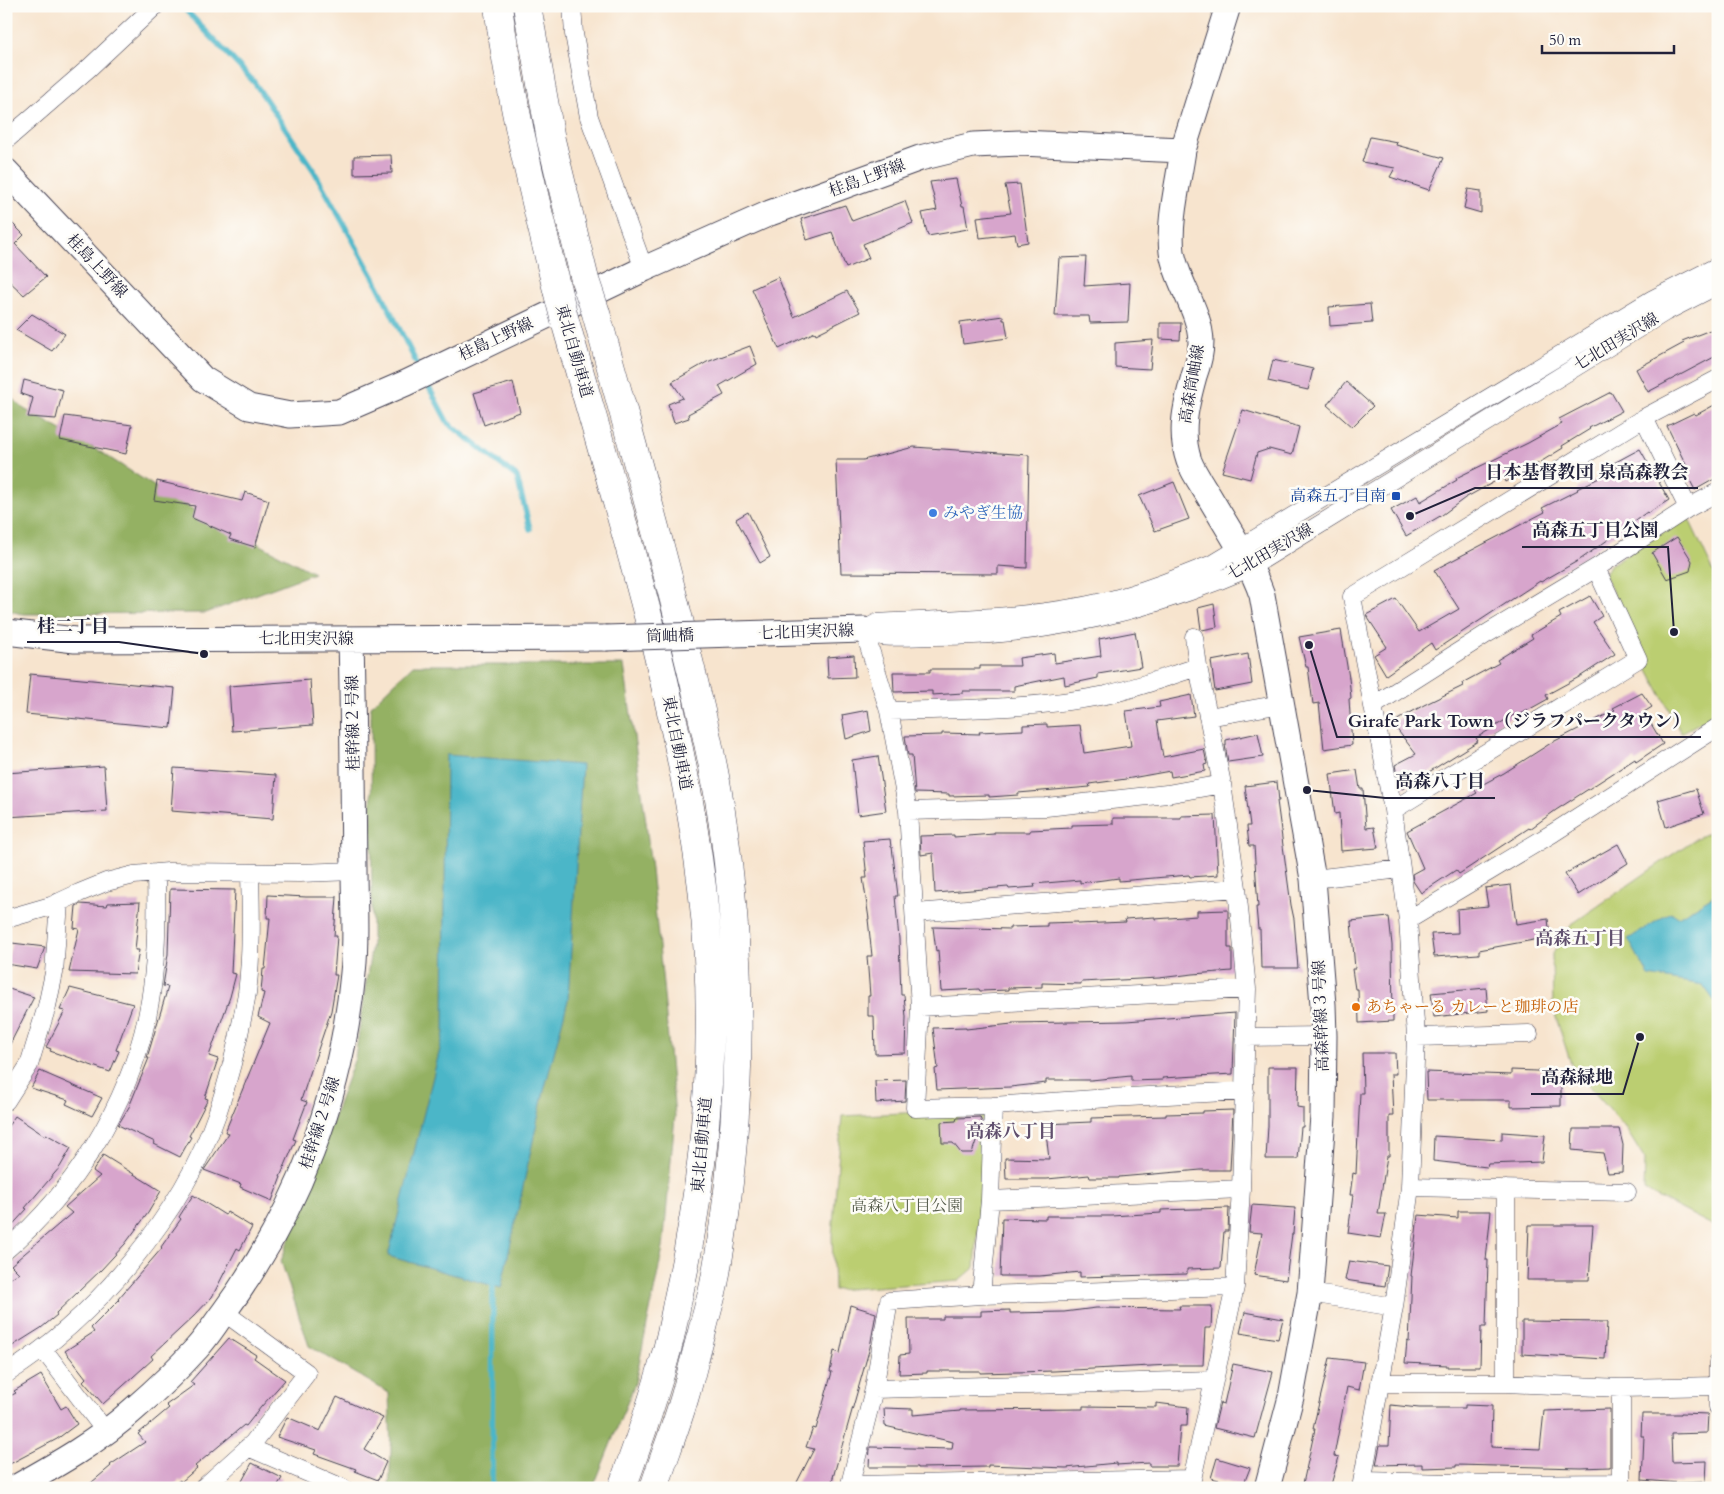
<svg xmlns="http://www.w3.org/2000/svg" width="1724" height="1494" viewBox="0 0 1724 1494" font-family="Cardo,'Noto Serif JP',serif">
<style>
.green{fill:#bbce71;stroke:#6e7856}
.forest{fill:#94b163;stroke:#5b6a4f}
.water{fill:#4bb6c8;stroke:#366c82}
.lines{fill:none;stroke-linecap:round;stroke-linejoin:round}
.stream{stroke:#4bb6c8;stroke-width:5.5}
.building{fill:#d7a5cc}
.street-casing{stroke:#423f51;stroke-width:19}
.secondary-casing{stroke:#423f51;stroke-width:27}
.highway-casing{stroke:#423f51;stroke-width:29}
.street{stroke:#fff;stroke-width:18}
.secondary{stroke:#fff;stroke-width:25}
.highway{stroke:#fff;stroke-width:28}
.secondary-bridge-casing{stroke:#423f51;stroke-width:27;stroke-linecap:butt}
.highway-bridge-casing{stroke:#423f51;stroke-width:29;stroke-linecap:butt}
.secondary-bridge{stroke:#fff;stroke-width:25}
.highway-bridge{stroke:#fff;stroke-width:28}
.transit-dot{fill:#1a4fb4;stroke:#fdfcf7;stroke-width:2}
.shop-dot{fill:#3f7fe0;stroke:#fdfcf7;stroke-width:2}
.food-dot{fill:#e8710a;stroke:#fdfcf7;stroke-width:2}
.labels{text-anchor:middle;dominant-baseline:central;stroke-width:5;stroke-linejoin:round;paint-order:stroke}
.street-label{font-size:16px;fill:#22223b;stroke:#fdfcf7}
.transit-label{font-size:16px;fill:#164399;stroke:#fdfcf7;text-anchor:end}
.shop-label{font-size:16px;fill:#366cbe;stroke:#fdfcf7;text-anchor:start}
.food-label{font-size:16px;fill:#c56008;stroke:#fdfcf7;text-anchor:start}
.park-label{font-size:16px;fill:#585e4e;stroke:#fdfcf7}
.neighbourhood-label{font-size:18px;font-weight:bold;fill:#61506e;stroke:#fdfcf7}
.leader{fill:none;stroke:#22223b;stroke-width:2}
.callout-dot{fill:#22223b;stroke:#fdfcf7;stroke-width:2}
.callout-label{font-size:18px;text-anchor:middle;font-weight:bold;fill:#22223b;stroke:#fdfcf7;stroke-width:5;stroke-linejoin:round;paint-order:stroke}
</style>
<rect width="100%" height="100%" fill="#fdfcf7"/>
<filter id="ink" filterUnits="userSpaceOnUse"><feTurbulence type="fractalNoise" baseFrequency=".02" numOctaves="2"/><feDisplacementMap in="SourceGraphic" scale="10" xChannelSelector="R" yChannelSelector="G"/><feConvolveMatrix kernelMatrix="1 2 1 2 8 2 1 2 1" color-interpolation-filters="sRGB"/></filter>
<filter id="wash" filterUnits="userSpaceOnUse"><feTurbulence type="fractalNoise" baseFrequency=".0096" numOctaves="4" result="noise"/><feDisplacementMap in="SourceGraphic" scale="20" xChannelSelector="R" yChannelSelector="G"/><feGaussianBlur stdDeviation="1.12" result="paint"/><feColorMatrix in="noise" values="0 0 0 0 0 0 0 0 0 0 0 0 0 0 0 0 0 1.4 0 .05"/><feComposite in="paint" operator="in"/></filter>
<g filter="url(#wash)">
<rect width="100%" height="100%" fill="#f7e4ce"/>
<!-- green -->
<path class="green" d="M1688,517L1718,581V595L1714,598L1718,608V713L1681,733L1641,656L1605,575L1610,565Z
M1718,828V1228L1644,1190L1645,1160L1624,1126L1572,1067L1553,1008L1552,954L1572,924L1695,839Z
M984,1109L987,1122L975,1267L959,1281L834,1290L832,1236L842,1116Z"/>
<!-- forest -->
<path class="forest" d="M6,393L24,409L99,451L179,502L314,573L206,613L22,614L6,610Z
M413,665H624L646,822L663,984L675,1116L663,1248L635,1383L593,1488H389L391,1450L389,1393L309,1346L281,1261L355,1058L372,943L371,706Z"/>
<!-- water -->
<path class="water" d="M446,755L582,765L568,1000L543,1095L501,1288L388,1256L444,1033Z
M1718,893V1006L1703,985L1649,976L1628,939L1671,912L1678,917Z"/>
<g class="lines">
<!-- stream -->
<path class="stream" d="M182,6L254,82L314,171L374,278L420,370
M425,380L448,423L517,477L530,529
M492,1488L493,1280"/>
</g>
<g id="blocks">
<!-- building -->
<path class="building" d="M1370,137L1397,142L1396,145L1444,158L1429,190L1390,177L1395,168L1362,162Z
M391,155L392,173L354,174V156Z
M956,179L962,206H964L968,229L928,236L922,213L937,210L930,182Z
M1020,184L1028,242L1017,244L1015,234L980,238L977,217L1011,213L1005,185Z
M1468,189L1481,191V213L1464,208Z
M905,201L913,223L863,244L869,258L846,268L832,232L807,240L801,219L845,205L852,221Z
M6,217L24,235L15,244L46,277L24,295L6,278Z
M1086,257L1084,286L1130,283L1128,322L1090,323L1089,316H1055L1059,258Z
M778,277L794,317L847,291L860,312L816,334L815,332L779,349L752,289Z
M1370,304L1372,323L1330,326L1329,307Z
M32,314L65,334L52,351L16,330Z
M1003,316V320H1005L1008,338L963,344L960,322Z
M1160,323H1181L1180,340L1160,339Z
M1718,327V355L1648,392L1636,369L1684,343L1682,341Z
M1153,340L1150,369L1115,367V343Z
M750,346L757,364L719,386L724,395L688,414L689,418L674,423L668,404L683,398L672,382L707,362Z
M1273,360L1313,369L1308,390L1268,381Z
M24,380L63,390L56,419L28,417L33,398L21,394Z
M513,382L520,412L484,425L474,393Z
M1346,382L1373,406L1352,427L1327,405Z
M1611,392L1622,411L1589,428L1590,429L1562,446L1563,448L1529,469L1505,482L1503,477L1465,498L1442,515L1406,536L1391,510L1417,496L1420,502L1457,480L1456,478L1528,443L1562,424L1559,419Z
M1718,403V477L1695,490L1684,469L1687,467L1667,426L1694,413L1696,415Z
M1243,410L1299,427L1292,455L1269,449L1257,453L1250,479L1222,472Z
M65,416L132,425L126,454L60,440Z
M914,447L1029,455L1027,568L998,566V574L841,573L836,460H863Z
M1640,449L1669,500L1648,513L1647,512L1581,559L1541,582L1540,581L1435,650L1431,643L1386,675L1374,655L1387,647L1366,615L1396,599L1419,632L1459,609L1434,570L1545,512L1542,508L1578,490L1577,489L1617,469L1614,463Z
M157,481L242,501L245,492L269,500L255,547L229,539L231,535L192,518L195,506L154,500Z
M1174,482L1189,519L1155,531L1139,496Z
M748,512L770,557L760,563L736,519Z
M1677,537L1692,561L1690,571L1667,579L1652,553Z
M1590,596L1602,616L1593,622L1615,654L1581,676L1546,695L1548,699L1519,715L1517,713L1476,738L1478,741L1402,789L1398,781L1395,765L1416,754L1392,723L1424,705L1463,686L1462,683L1499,663L1497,660L1533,638L1531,635L1561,617L1559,613Z
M1214,604L1217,627L1202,630L1201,629L1198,608Z
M1341,630L1349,678L1351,698L1349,699L1352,745L1324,749L1319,703L1313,704L1308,667H1306L1299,637Z
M1135,632L1141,667L1098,674V678L1065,685L1064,676L1014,686V691H963V693L932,695V691L894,692L893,672H930V669H980V666H1020L1019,658L1054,653L1055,663L1101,656L1099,639Z
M1248,654L1252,684L1215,691L1211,661Z
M854,655L855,677L828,678L827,657Z
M30,674L175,688L171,728L26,714Z
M310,680L313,725L232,731L229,686Z
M1642,693L1652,707L1644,712L1663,744L1636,762L1635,759L1556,810L1530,829L1529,828L1459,874L1456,870L1421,893L1413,881L1412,874L1423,868L1407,831L1477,793L1474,789L1504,773L1551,743L1615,710L1613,708Z
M1191,695L1194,716L1157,721L1163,757L1204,749L1207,764L1204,765L1205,771L1171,777L1170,771L1126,779L1089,784L1090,787L1018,793V795L989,797V795L949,796V794L915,793L912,755H908L905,736L942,735V733L980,734L979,732L1023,730V725L1047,724V727L1080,725L1084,753L1131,746L1126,711L1160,707L1159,702Z
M868,710L871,731L846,739L842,715Z
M1258,733L1263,757L1228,762L1225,745H1226V740Z
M878,756L886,811L858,815L852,760Z
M104,766L107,811L6,817V773Z
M174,768L276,775L273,819L171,811Z
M1357,770L1360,789H1363L1366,828L1374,827L1378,848L1341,851L1339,813L1335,814L1330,774Z
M1277,782L1279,801H1277L1291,905L1294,919L1298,968H1261L1260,929H1258L1256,907H1258L1254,846H1249L1247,826H1250L1245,786Z
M1696,789L1704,814L1666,827L1658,800Z
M1215,815L1218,875L1190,877L1189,875L1119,881V878L1080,883V880L1034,884L1035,887L1009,889L1008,887L935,893L933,853L921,855L920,836L954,835V837L994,834V832H1030V830L1072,828V825L1113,824V818H1181V816Z
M890,839L891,847H892L898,896H895L899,939L901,995H904L906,1017L905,1053L875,1054L874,1016H868V996H870L867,956H872L868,919H869L863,878H867L863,841Z
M1618,844L1628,863L1578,895L1565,874Z
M1511,885L1516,924L1548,919L1550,937L1479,950V954L1434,957L1431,934L1458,933L1457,909L1488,906L1485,888Z
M170,889L235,890L231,973L236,974L230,997L209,1056L218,1059L205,1098L208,1099L189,1136L191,1137L180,1157L154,1144L155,1142L118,1125L129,1107L149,1058H147L168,987L163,986L168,954Z
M268,895L306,897H337L334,936H337L334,975H337L331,1011L301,1100L307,1102L293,1139L296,1140L280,1177H281L272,1201L240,1187L241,1184L204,1170L229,1133L225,1132L270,1023L258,1017L264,993L261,992L263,969H265L270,918H267Z
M140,902L135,950H139L135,974L69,972L79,929L74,928L76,906L80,904L107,906L108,903Z
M1228,910V948H1232V971L1193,974L1159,978L1081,982V984L1042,983V987L1008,988V990L980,991L979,989L941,991L938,950L936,951L933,927L1010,929V927L1047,926V923L1078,922V924L1126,922L1125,919L1155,917V919L1197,916V911Z
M1389,917L1392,945L1393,1021L1359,1023L1358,989H1355L1352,969H1355L1351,921Z
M12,943L45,947L37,969L6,964Z
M6,988L34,997L6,1052Z
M70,988L133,1004L116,1050L119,1051L110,1072L50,1051L51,1049L46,1047L65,1011L60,1010Z
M1486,988L1488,1011L1434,1017L1431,993Z
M1235,1013L1233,1074L1162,1078L1163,1080L1131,1081V1076L1091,1080H1046V1083L1010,1087L937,1090L935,1069L938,1068L933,1028L966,1027V1029L1012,1024V1023L1126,1021Z
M1362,1053H1395L1396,1074H1391L1393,1116H1389V1156H1387L1378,1214H1386L1381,1238L1348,1233L1353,1195H1350L1353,1173L1356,1174L1360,1093H1363Z
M1268,1067H1298L1297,1107L1303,1108V1127H1301L1298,1159H1266L1268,1126Z
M1511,1070L1561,1072V1106L1511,1107V1100H1427L1426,1072L1511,1075Z
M40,1071L102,1098L92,1116L66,1104L68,1100L31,1088Z
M906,1080L905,1101L876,1103L875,1081Z
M1233,1110L1230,1170H1201L1119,1177V1178H1090L1089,1175L1047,1179H1006L1005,1158L1049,1159L1045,1124L1091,1122V1118L1166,1116V1114L1203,1113V1111Z
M15,1116L45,1136L46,1134L71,1148L60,1167L25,1208L27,1209L6,1232V1129Z
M980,1117L982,1123L972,1153H961L953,1143H942L941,1122L956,1121L957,1118Z
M1573,1129H1619L1623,1145L1622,1172L1608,1173L1603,1153L1572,1150Z
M1502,1132L1545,1135L1542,1162L1488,1164L1487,1167L1433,1161L1434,1136L1502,1140Z
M103,1155L161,1191L148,1213L125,1244L101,1270L56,1313L57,1315L41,1328L6,1350V1281L19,1273L11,1265L72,1213L65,1207L100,1176L93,1171Z
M193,1195L225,1215L227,1212L252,1227L240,1250L237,1248L212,1297L194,1316L151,1356L153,1359L103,1404L83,1381L86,1378L65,1351L94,1332L91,1328L119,1300L118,1299L162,1248L161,1247L181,1219L179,1217Z
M1252,1205L1295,1208L1293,1234H1292L1286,1280L1254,1275L1262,1233L1249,1232Z
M1229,1208L1228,1231H1224L1221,1268L1187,1269V1274L1152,1275L1080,1277V1272L1040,1276H1000L1002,1218L1046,1219V1216H1111L1161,1213V1210Z
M1458,1211H1491L1486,1260H1488L1486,1327H1481L1480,1367H1447V1365L1405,1363L1407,1341L1409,1342L1412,1276H1411L1418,1215L1458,1218Z
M1529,1225H1593L1589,1280H1527Z
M1349,1261L1388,1266L1385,1286L1345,1280Z
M850,1305L876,1313L870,1347L830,1488H794L814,1449L806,1447L813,1428L816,1429L832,1372H830L834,1351L840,1353Z
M1179,1306H1212L1211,1328H1205L1203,1365H1170L1054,1371L980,1373V1371H927V1373L899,1374L900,1355L909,1354L908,1319H943V1316H981V1311L1010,1310V1313L1064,1312L1096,1308L1180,1309Z
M1245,1312L1283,1319L1278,1339L1240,1333Z
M1522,1321L1607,1322L1605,1359L1522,1354Z
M229,1338L256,1355L254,1358L285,1380L261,1407L246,1426L244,1425L195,1466L197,1468L181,1482L180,1480L170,1488H85L111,1466L110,1465L145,1442L138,1434L169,1408L166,1405L194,1385L190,1382Z
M1330,1358L1364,1362L1359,1390L1347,1387L1334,1456L1339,1457L1330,1488H1302L1315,1429H1313L1318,1407Z
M1233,1364L1273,1372L1255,1438L1214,1428L1220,1403L1224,1404Z
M41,1375L61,1409L66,1406L77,1424L57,1439L6,1466V1398L16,1393L14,1391Z
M337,1397L383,1418L364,1449L386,1462L378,1480L355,1471L356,1469L314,1454L316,1450L277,1437L287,1417L320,1431Z
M1156,1403L1188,1407L1187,1426H1180L1177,1466H1149V1463L1116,1465V1463L1066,1468L988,1465V1467L918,1468V1467H869L870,1447L952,1449L953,1442L885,1426L884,1408L913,1409V1415L960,1411V1410L1083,1409V1406L1156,1407Z
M1391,1405L1419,1408H1465V1405L1492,1406L1491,1447L1540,1449L1544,1411L1610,1409V1467L1581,1468L1456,1465V1467L1422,1468V1464L1376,1465L1380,1445H1389Z
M1681,1413L1708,1414L1707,1433L1671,1434L1672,1462L1707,1461L1706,1482L1679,1483L1642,1480L1644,1436H1641L1642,1414H1681Z
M1217,1458L1250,1468L1243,1486L1211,1478Z
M252,1463L282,1478L276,1488H252L241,1483Z"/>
</g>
</g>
<g filter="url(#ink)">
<use href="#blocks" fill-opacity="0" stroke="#423f51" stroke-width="1"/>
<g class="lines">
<defs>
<path id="street" d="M572,6L574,34L589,117L644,269
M6,140L89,68L155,6
M1644,418L1688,508
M864,630L877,623C953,619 1032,619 1107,601C1144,592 1180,577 1215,563L1653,299L1718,266
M864,630C870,632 876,635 882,636C899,638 918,636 935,636C1044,636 1150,611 1249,568L1665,312L1718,285
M1373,706L1488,633L1596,568L1688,508L1718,492
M889,711C962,709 1035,709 1106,695C1137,688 1168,676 1198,667
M1208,717L1281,704
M1393,810L1638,659L1596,568
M908,811L1046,807L1167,794L1222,784
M1313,879L1401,869
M915,913L1237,888
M6,919L51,906L79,893L106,882L134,875L168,872L300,873L354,871
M1408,920L1553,833L1718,727
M920,1007L1247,989
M1246,1037L1324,1036
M1416,1037L1529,1034
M6,1101L29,1065L47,1006L54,973L59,902
M993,1106L1109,1098L1245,1091
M1410,1187L1627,1192
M990,1200L1241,1189
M6,1250C74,1192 128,1105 147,1017C157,971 157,920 156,873
M1310,1293L1394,1307
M981,1295L1235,1287
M43,1349L106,1432
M1718,1362V1407
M6,1374C95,1319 183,1213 217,1114C230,1076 240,1034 247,993C252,954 251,912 250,873
M1380,1383H1506L1621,1388L1717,1386
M1506,1383V1189
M874,1389L1214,1380
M248,1447L343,1488
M1363,1481L1497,1484L1621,1483
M850,1485L1192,1479
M203,1488L253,1443L307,1373L224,1312
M849,1488L874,1389L889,1301L981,1295L990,1200L993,1106L915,1108L920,1007L908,811L889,711L864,630
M1190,1488L1235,1287L1241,1189L1247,989L1237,888L1222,784L1198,667L1194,637
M1361,1488L1394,1307L1410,1187L1416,1037L1408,920L1393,810L1352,597L1644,418L1718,379
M1621,1488V1388"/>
<path id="secondary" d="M1183,150C1179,180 1168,222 1172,252C1177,283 1200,310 1201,342C1201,354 1198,365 1194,376C1186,405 1179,432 1189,461C1194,474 1203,486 1210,498C1228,529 1250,561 1262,595L1313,879L1323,1005L1324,1036L1323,1116L1310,1293L1291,1397L1267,1488
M6,171L203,379L249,407L290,415L339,412L406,383L644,269L770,213L920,158L973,145L1020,143L1183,150L1228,6
M6,632L75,640L606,638
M734,634L864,630
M15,1488C56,1465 99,1441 134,1409C156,1390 178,1369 197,1348C207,1337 215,1324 224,1312C297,1213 342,1096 353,973C357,938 354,904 354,870C353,793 353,716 351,639"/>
<path id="highway" d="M498,6C511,102 534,196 557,290
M527,6L551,140L585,280
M596,313C627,427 661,542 688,657C700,706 712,755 720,805C745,962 743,1123 715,1279C712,1297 706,1314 702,1332C696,1353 691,1375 685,1396C676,1427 664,1457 654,1488
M565,321C618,508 678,694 702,887C718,1023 708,1164 678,1298C674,1318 671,1337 665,1357C653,1401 638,1444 622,1488"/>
</defs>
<!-- street casing -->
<use href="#street" class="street-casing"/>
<!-- secondary casing -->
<use href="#secondary" class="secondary-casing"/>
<!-- highway casing -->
<use href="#highway" class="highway-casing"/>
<!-- street -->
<use href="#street" class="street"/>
<!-- secondary -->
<use href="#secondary" class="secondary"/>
<!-- highway -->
<use href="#highway" class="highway"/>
<defs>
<path id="secondary-bridge" d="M606,638L734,634"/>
<path id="highway-bridge" d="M585,280L596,313
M557,290L565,321"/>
</defs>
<!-- secondary-bridge casing -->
<use href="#secondary-bridge" class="secondary-bridge-casing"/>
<!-- highway-bridge casing -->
<use href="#highway-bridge" class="highway-bridge-casing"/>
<!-- secondary-bridge -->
<use href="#secondary-bridge" class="secondary-bridge"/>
<!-- highway-bridge -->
<use href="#highway-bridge" class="highway-bridge"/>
</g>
</g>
<!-- markers -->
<rect class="transit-dot" x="1391" y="491" width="10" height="10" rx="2.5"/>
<circle class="shop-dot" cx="933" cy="513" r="5"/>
<circle class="food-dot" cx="1356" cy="1007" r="5"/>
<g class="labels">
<!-- street labels -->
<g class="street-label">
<text transform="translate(867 178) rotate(-20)">桂島上野線</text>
<text transform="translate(97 266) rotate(47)">桂島上野線</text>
<text transform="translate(496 339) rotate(-25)">桂島上野線</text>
<text transform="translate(1616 342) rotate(-31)">七北田実沢線</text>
<text transform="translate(574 351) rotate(74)">東北自動車道</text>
<text transform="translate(1192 384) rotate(-80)">高森筒岫線</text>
<text transform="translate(1270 552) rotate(-30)">七北田実沢線</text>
<text transform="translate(806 632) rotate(-2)">七北田実沢線</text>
<text transform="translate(670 636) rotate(-2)">筒岫橋</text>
<text x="306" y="639">七北田実沢線</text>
<text transform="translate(353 723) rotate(-91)">桂幹線２号線</text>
<text transform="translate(677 743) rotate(79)">東北自動車道</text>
<text transform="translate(1321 1016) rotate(-92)">高森幹線３号線</text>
<text transform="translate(320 1123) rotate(-72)">桂幹線２号線</text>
<text transform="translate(702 1145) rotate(-85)">東北自動車道</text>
</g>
<!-- transit labels -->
<g class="transit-label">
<text x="1386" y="496">高森五丁目南</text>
</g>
<!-- shop labels -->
<g class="shop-label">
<text x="943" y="513">みやぎ生協</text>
</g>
<!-- food labels -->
<g class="food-label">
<text x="1366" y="1007">あちゃーる カレーと珈琲の店</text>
</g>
<!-- park labels -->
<g class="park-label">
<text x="907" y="1206">高森八丁目公園</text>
</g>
<!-- neighbourhood labels -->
<g class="neighbourhood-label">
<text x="1580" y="938">高森五丁目</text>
<text x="1011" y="1131">高森八丁目</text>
</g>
</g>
<!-- callouts -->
<path class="leader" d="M1410 516L1475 488H1698M1674 632L1668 547H1522M204 654L119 642H27M1309 645L1337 737H1701M1307 790L1385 798H1495M1640 1037L1623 1094H1531"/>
<g class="callout-dot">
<circle cx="1410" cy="516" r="5"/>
<circle cx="1674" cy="632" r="5"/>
<circle cx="204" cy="654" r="5"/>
<circle cx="1309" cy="645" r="5"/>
<circle cx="1307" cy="790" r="5"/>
<circle cx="1640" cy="1037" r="5"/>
</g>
<g class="callout-label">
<text x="1587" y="478">日本基督教団 泉高森教会</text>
<text x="1595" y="536">高森五丁目公園</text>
<text x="73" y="632">桂二丁目</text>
<text x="1519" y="727">Girafe Park Town（ジラフパークタウン）</text>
<text x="1440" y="787">高森八丁目</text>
<text x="1577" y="1083">高森緑地</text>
</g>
<!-- margin -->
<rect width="1724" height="1494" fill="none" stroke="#fdfcf7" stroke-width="25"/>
<!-- scale -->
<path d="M1542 45v8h132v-8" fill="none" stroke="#22223b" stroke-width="2.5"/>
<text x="1549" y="45" font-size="15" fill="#22223b" stroke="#fdfcf7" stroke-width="4" paint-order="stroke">50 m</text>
</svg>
